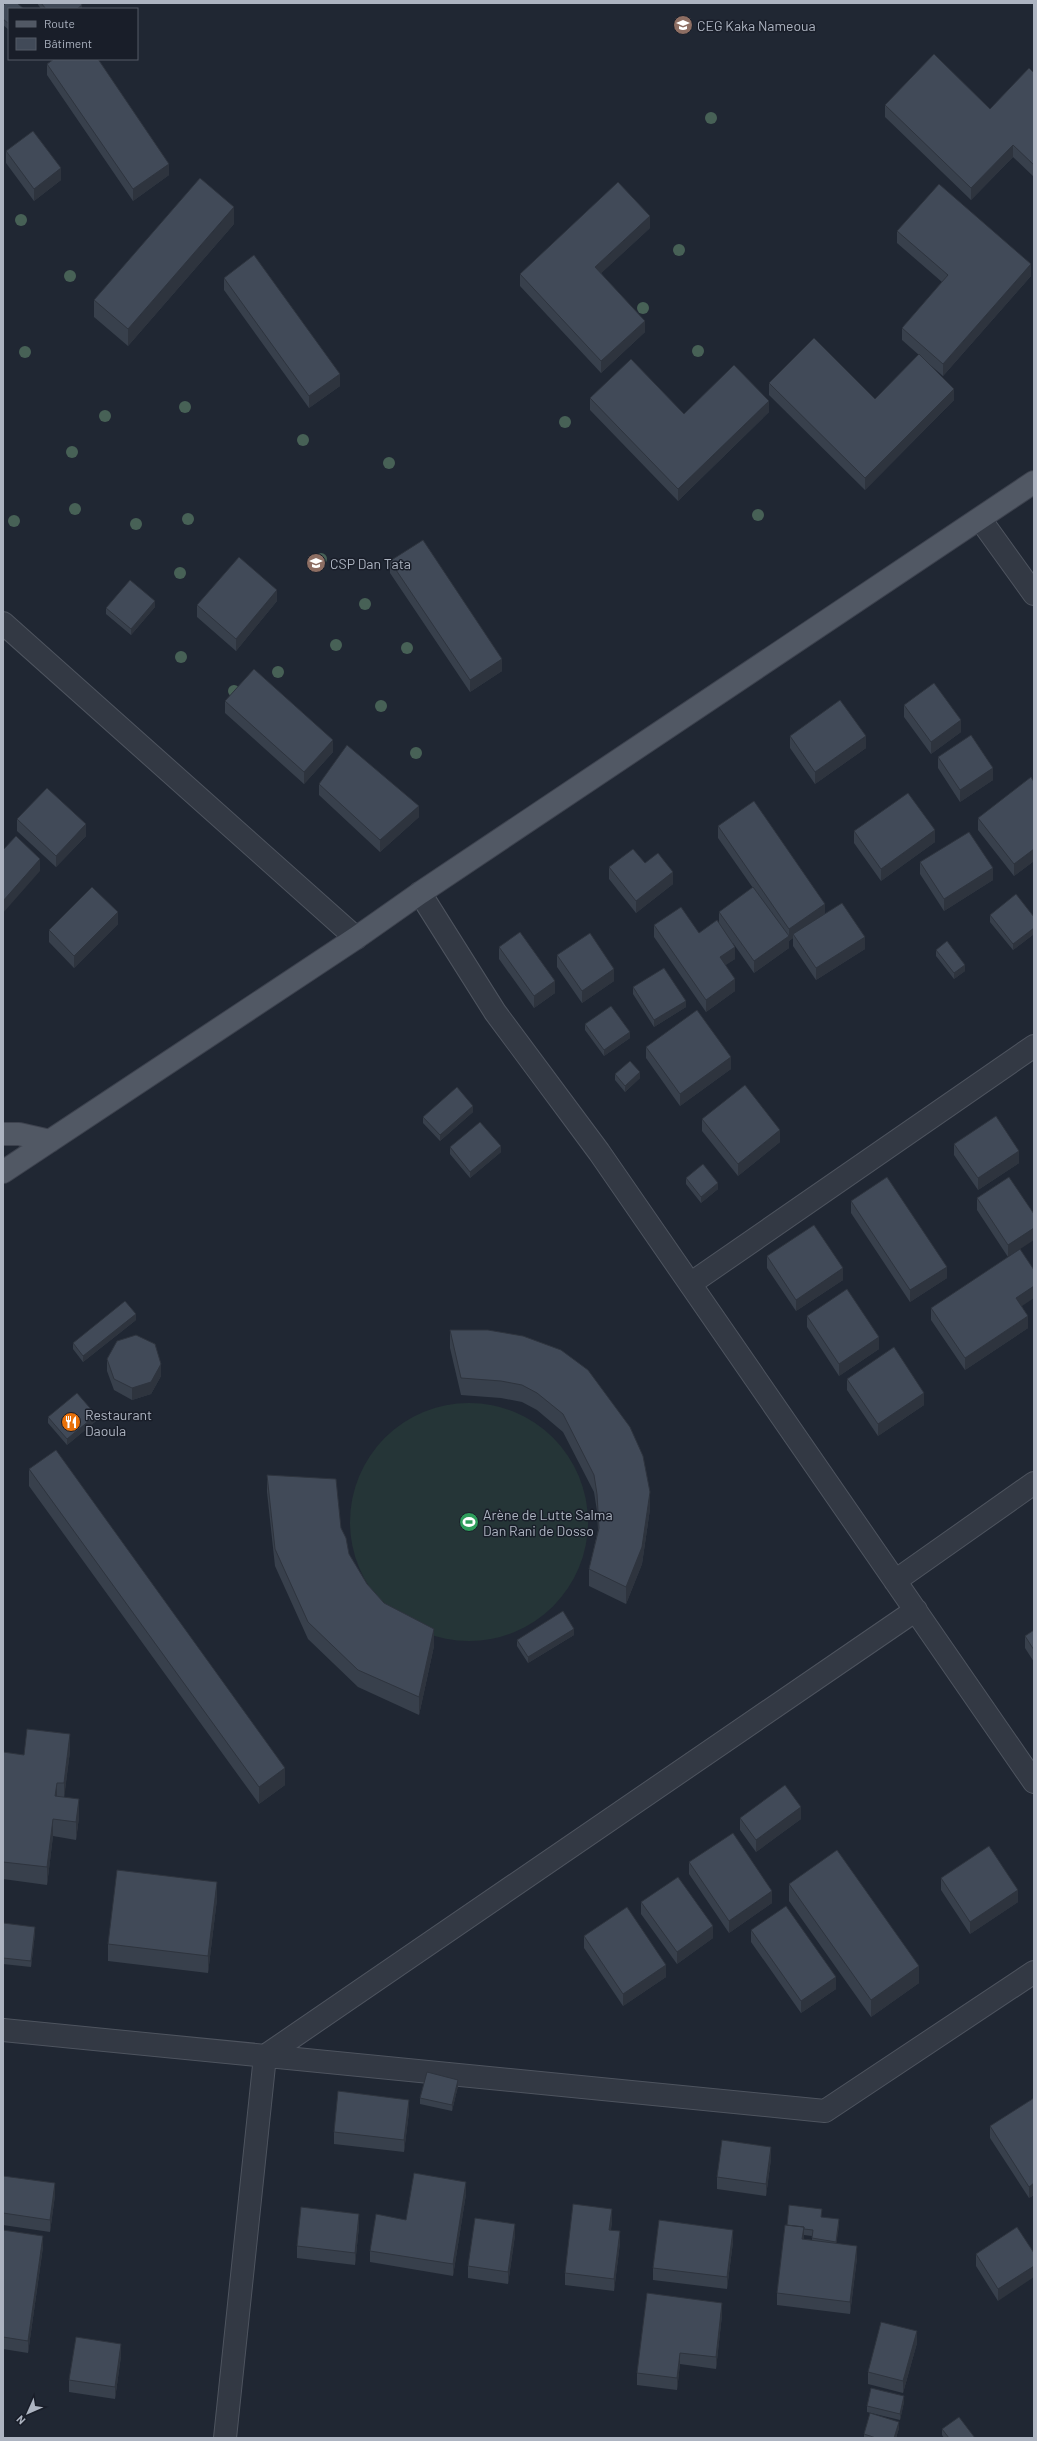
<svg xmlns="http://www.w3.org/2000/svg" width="1037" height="2441" viewBox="0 0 1037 2441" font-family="Barlow,sans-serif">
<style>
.green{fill:#253537}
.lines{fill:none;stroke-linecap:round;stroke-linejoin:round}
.minor-casing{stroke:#4e545f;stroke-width:24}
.major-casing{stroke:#3d424e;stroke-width:24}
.minor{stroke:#333944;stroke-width:22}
.major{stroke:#515864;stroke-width:22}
.tree{fill:#476156}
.wall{fill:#38404c;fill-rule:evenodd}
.shaded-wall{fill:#2e343e}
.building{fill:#414a58;stroke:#2e343e}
.labels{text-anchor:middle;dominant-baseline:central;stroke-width:3;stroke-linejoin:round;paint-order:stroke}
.poi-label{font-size:14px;fill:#adb4c1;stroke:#191e29;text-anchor:start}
</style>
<rect width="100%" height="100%" fill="#202733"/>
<!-- green -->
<path class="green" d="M350 1522a119 119 0 1 1 238 0a119 119 0 1 1-238 0Z"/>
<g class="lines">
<defs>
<path id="minor" d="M980,519L1034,594
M3,623L356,938
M420,893L495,1012L599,1152L1034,1782
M690,1284L1034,1046
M895,1581L1034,1483
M3,2030L825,2111L1034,1972
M225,2438L265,2056L916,1610"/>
<path id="major" d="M3,1134H19L50,1141
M3,1172L356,938L420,893L1034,482"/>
</defs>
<!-- minor casing -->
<use href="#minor" class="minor-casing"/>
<!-- major casing -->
<use href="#major" class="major-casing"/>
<!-- minor -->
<use href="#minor" class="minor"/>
<!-- major -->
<use href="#major" class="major"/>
</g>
<!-- trees -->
<g class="tree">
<circle cx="711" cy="118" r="6"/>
<circle cx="21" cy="220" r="6"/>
<circle cx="679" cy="250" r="6"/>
<circle cx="70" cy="276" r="6"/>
<circle cx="643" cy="308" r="6"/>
<circle cx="698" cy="351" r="6"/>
<circle cx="25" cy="352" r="6"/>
<circle cx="185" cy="407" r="6"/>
<circle cx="105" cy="416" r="6"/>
<circle cx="565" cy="422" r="6"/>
<circle cx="303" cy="440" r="6"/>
<circle cx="72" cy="452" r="6"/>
<circle cx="389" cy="463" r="6"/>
<circle cx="75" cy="509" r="6"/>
<circle cx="758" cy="515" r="6"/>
<circle cx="188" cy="519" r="6"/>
<circle cx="14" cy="521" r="6"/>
<circle cx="136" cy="524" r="6"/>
<circle cx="321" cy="559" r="6"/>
<circle cx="180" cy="573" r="6"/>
<circle cx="365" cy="604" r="6"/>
<circle cx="336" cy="645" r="6"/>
<circle cx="407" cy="648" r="6"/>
<circle cx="181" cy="657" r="6"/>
<circle cx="278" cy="672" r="6"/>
<circle cx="234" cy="691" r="6"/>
<circle cx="381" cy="706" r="6"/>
<circle cx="416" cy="753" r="6"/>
</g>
<!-- wall -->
<path class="wall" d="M37,3H81L82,9H41Z
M3,6L9,9V30L3,25Z
M47,64L169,175L133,201L47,75Z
M1034,73V177L1013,157L971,200L885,117V105L990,109Z
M6,151L61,180L34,201L6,163Z
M234,224L128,346L94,317V300Z
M650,228L601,273L645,332L601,373L520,286V274Z
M897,231L1031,276L943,376L928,363L954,400L865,490L769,395V383L875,399L919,355L902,340V328L942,282L897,243Z
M224,278L340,386L309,408L224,290Z
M590,398L684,414L769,412L678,501L590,410Z
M390,561L502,671L470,692L390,573Z
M277,601L236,651L197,617V605Z
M155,607L131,635L106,614V608Z
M225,701L333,752L304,784L225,713Z
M904,705L961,732L931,754L904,717Z
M790,736L866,748L815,784L790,748Z
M938,757L993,780L960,802L938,768Z
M1034,782V861L1014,876L978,830V818Z
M319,784L419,817L380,852L319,795Z
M17,819L86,836L56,867L17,831Z
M718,826L825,914L865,949L816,980L793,946V938L789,941V940V948L754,973L733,943L735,959L725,965L735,991L706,1012L654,937V925L699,933L719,922V912L753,888L718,838Z
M854,831L935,842L881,881L854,843Z
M920,862L993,880L944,911L920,874Z
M645,863L673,884L636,913L609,879V867Z
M990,915L1034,917V934L1013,950L990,922Z
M118,924L74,968L49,942V930Z
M499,947L555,993L534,1008L499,959Z
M936,950L965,971L954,979L936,956Z
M557,955L614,981L582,1003L557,967Z
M633,987L686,1007L654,1027L633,994Z
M585,1024L630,1038L604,1056L585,1030Z
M646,1047L731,1069L680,1106L646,1058Z
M615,1074L640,1078L625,1092L615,1080Z
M473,1112L440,1141L423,1123V1117Z
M702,1119L780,1142L738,1176L702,1131Z
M954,1144L1019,1163L978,1190L954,1155Z
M450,1147L501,1152L470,1178L450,1154Z
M1009,1177L1008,1257L977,1210V1198Z
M686,1178L718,1189L701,1203L686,1184Z
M851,1201L947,1278L910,1302L851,1213Z
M767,1256L843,1280L796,1311L767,1268Z
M1022,1306L1028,1328L965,1370L931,1320V1308Z
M807,1316L879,1349L839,1376L807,1327Z
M136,1320L83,1362L73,1349V1343Z
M450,1330H488L650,1509L642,1564L626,1604L589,1586V1569L598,1530L597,1511L594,1492L563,1432L537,1410L522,1402L501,1398L461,1395L450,1348Z
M107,1359L161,1376L151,1394L132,1400L114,1390L107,1371Z
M847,1379L924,1405L878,1436L847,1390Z
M48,1417L96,1421L67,1445L48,1423Z
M29,1469L285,1785L259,1804L29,1486Z
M267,1475L341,1528L349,1554L367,1584L384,1603L434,1646L419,1715L358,1687L308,1639L275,1566L267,1492Z
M1034,1630V1662L1025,1648V1636Z
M574,1635L528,1663L517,1646V1640Z
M70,1751L64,1797L79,1817L76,1840L53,1836L47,1885L3,1879V1752L24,1755Z
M740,1818L801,1819L756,1852L740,1830Z
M689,1862L772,1903L729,1933L689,1874Z
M941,1878L1018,1902L970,1934L941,1890Z
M789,1884L919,1983L871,2017L789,1901Z
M217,1899L208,1973L108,1961V1944Z
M641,1902L713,1938L677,1964L641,1914Z
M3,1923L35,1933L31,1967L3,1964Z
M751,1930L836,1989L801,2013L751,1942Z
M584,1936L666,1977L623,2006L584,1948Z
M458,2086L452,2111L420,2104V2098Z
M1034,2098V2195L1029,2198L990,2138V2126Z
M409,2112L404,2152L334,2144V2132Z
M771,2159L766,2196L717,2189V2177Z
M3,2176L55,2195L50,2232L3,2225Z
M466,2194L453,2276L370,2262V2251L406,2220Z
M822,2217L839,2225L836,2243L857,2258L850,2314L777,2305V2293L787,2225ZM804,2235L812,2236V2240L804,2239Z
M612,2221L611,2230L620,2243L614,2291L565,2285V2273Z
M359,2226L355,2265L297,2258V2246Z
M1017,2227L998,2301L976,2266V2254Z
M3,2230L43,2247L28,2353L3,2349Z
M515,2235L508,2284L468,2278V2266Z
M733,2242L727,2289L653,2280V2268Z
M722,2315L716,2369L680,2364L677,2390L637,2385V2373Z
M917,2343L903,2393L868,2384V2372Z
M121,2356L115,2399L69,2392V2380Z
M904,2402L900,2420L867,2412V2406Z
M899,2428L896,2438H864V2434Z
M942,2429L975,2438H944L942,2435Z"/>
<!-- shaded-wall -->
<path class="shaded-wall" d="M82,5V9H77Z
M1013,145V157L971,200V188Z
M169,164V175L133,201V189Z
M61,168V180L34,201V189Z
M234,207V224L128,346V329Z
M650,216V228L595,279V267Z
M1031,264V276L943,376V364Z
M645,321V332L601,373V361Z
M340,374V386L309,408V396Z
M954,389V400L865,490V478Z
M769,401V412L678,501V489Z
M277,590V601L236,651V639Z
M155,601V607L131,635V629Z
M502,659V671L470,692V680Z
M961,720V732L931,754V742Z
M866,736V748L815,784V772Z
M333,740V752L304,784V772Z
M993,768V780L960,802V790Z
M419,806V817L380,852V840Z
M86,824V836L56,867V856Z
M935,830V842L881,881V869Z
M1034,849V861L1014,876V864Z
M40,859V871L3,913V901Z
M993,868V880L944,911V899Z
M673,872V884L636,913V901Z
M825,904V916L793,934V938L789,941V929Z
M118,912V924L74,968V956Z
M1034,928V934L1013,950V944Z
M789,936V948L754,973V961Z
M865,937V949L816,980V968Z
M735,947V959L720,969V957Z
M965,965V971L954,979V973Z
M614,969V981L582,1003V991Z
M735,979V991L706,1012V1000Z
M555,981V993L534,1008V996Z
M686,1001V1007L654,1027V1020Z
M630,1032V1038L604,1056V1050Z
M731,1057V1069L680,1106V1094Z
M640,1072V1078L625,1092V1086Z
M473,1106V1112L440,1141V1135Z
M780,1130V1142L738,1176V1164Z
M501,1146V1152L470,1178V1172Z
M1019,1151V1163L978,1190V1178Z
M718,1183V1189L701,1203V1197Z
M1034,1228V1240L1008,1257V1245Z
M947,1267V1278L910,1302V1290Z
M843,1268V1280L796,1311V1300Z
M1034,1286V1298L1016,1310V1298Z
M136,1314V1320L83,1362V1356Z
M1028,1316V1328L965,1370V1358Z
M879,1337V1349L839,1376V1364Z
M161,1364V1376L151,1394L132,1400V1388Z
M924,1393V1405L878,1436V1424Z
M96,1415V1421L67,1445V1439Z
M650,1492V1509L642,1564L626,1604V1587Z
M434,1629V1646L419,1715V1697Z
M574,1629V1635L528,1663V1657Z
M70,1734V1751L64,1800V1783Z
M285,1768V1785L259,1804V1787Z
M57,1783V1800L55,1796Z
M79,1799V1817L76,1840V1822Z
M801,1807V1819L756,1852V1840Z
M53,1819V1836L47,1885V1867Z
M217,1882V1899L208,1973V1956Z
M1018,1890V1902L970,1934V1922Z
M772,1891V1903L729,1933V1921Z
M713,1926V1938L677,1964V1952Z
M35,1927V1933L31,1967V1961Z
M666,1965V1977L623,2006V1994Z
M919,1966V1983L871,2017V2000Z
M836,1977V1989L801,2013V2001Z
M458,2080V2086L452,2111V2105Z
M409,2100V2112L404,2152V2140Z
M771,2147V2159L766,2196V2184Z
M466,2182V2194L453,2276V2264Z
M55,2183V2195L50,2232V2220Z
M1034,2183V2195L1029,2198V2187Z
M612,2209V2221L609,2242V2230Z
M359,2214V2226L355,2265V2253Z
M839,2219V2225L836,2248V2242Z
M515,2224V2235L508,2284V2272Z
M804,2227V2239H802Z
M733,2230V2242L727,2289V2277Z
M620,2231V2243L614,2291V2279Z
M43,2236V2247L28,2353V2341Z
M857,2246V2258L850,2314V2302Z
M1034,2266V2277L998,2301V2289Z
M722,2303V2315L716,2369V2357Z
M917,2331V2343L903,2393V2381Z
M121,2344V2356L115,2399V2387Z
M680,2353V2364L677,2390V2378Z
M904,2396V2402L900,2420V2414Z
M899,2422V2428L896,2438H894Z"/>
<!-- building -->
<path class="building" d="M6,3H17L24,9H9V24L3,19V6Z
M41,3H81L82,5L77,9H46Z
M934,54L990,109L1029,68L1034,73V165L1013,145L971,188L885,105Z
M54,59H98L169,164L133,189L47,64Z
M33,131L61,168L34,189L6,151Z
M200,178L234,207L128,329L94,300Z
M618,182L650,216L595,267L645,321L601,361L520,274Z
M939,184L1031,264L943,364L902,328L948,275L897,231Z
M254,255L340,374L309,396L224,278Z
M814,338L875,399L919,354L954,389L865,478L769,383Z
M631,359L684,414L734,365L769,401L678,489L590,398Z
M423,540L502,659L470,680L390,561Z
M239,557L277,590L236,639L197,605Z
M130,580L155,601L131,629L106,608Z
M254,669L333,740L304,772L225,701Z
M934,683L961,720L931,742L904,705Z
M840,700L866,736L815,772L790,736Z
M971,735L993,768L960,790L938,757Z
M347,745L419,806L380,840L319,784Z
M1031,777L1034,782V815H1033L1034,816V849L1014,864L978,818Z
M47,788L86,824L56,856L17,819Z
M908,793L935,830L881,869L854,831Z
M754,801L825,904L789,929L718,826Z
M969,832L993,868L944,899L920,862Z
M16,836L40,859L3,901V850Z
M633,849L645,863L658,853L673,872L636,901L609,867Z
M92,887L118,912L74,956L49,930Z
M753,887L789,936L754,961L719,912Z
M1016,894L1034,917V928L1013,944L990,915Z
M842,903L865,937L816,968L793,934Z
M681,907L699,933L717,920L735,947L720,957L735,979L706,1000L654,925Z
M520,932L555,981L534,996L499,947Z
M590,933L614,969L582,991L557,955Z
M947,941L965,965L954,973L936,950Z
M664,968L686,1001L654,1020L633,987Z
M611,1006L630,1032L604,1050L585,1024Z
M697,1010L731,1057L680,1094L646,1047Z
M630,1061L640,1072L625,1086L615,1074Z
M745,1085L780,1130L738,1164L702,1119Z
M457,1087L473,1106L440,1135L423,1117Z
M996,1116L1019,1151L978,1178L954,1144Z
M480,1122L501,1146L470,1172L450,1147Z
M703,1164L718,1183L701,1197L686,1178Z
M887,1177L947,1267L910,1290L851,1201Z
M1009,1177L1034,1214V1228L1008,1245L977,1198Z
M814,1225L843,1268L796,1300L767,1256Z
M1020,1249L1034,1270V1286L1016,1298L1028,1316L965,1358L931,1308Z
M847,1289L879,1337L839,1364L807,1316Z
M125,1301L136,1314L83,1356L73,1343Z
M450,1330H488L523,1336L561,1350L588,1370L630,1427L643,1456L650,1492L642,1547L626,1587L589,1569L599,1528L597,1494L594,1475L563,1414L537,1393L522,1385L501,1381L461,1378Z
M136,1335L155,1344L161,1364L151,1382L132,1388L114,1379L107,1359L117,1341Z
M894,1347L924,1393L878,1424L847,1379Z
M77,1393L96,1415L67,1439L48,1417Z
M56,1450L285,1768L259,1787L29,1469Z
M267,1475L336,1479L341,1528L346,1538L349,1554L367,1584L384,1603L434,1629L419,1697L358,1670L308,1622L275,1549Z
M563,1611L574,1629L528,1657L517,1640Z
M1034,1630V1650L1025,1636Z
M27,1729L70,1734L64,1783H57L55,1796L79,1799L76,1822L53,1819L47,1867L3,1862V1752L24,1755Z
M785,1785L801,1807L756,1840L740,1818Z
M733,1833L772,1891L729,1921L689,1862Z
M989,1846L1018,1890L970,1922L941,1878Z
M837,1850L919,1966L871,2000L789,1884Z
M117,1870L217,1882L208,1956L108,1944Z
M678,1877L713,1926L677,1952L641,1902Z
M786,1906L836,1977L801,2001L751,1930Z
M627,1907L666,1965L623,1994L584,1936Z
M3,1923L35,1927L31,1961L3,1958Z
M427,2072L458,2080L452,2105L420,2098Z
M338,2091L409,2100L404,2140L334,2132Z
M1034,2098V2183L1029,2187L990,2126Z
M722,2140L771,2147L766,2184L717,2177Z
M414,2173L466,2182L453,2264L370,2251L376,2214L406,2220Z
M3,2176L55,2183L50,2220L3,2213Z
M573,2204L612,2209L609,2230L620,2231L614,2279L565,2273Z
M789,2205L822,2209L821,2217L839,2219L836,2242L812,2238L813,2230L804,2229V2227L787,2225Z
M301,2207L359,2214L355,2253L297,2246Z
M475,2218L515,2224L508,2272L468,2266Z
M659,2220L733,2230L727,2277L653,2268Z
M785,2225L804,2227L802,2239L857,2246L850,2302L777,2293Z
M1017,2227L1034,2253V2266L998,2289L976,2254Z
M3,2230L43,2236L28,2341L3,2337Z
M647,2293L722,2303L716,2357L680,2353L677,2378L637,2373Z
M881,2322L917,2331L903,2381L868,2372Z
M76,2337L121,2344L115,2387L69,2380Z
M871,2388L904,2396L900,2414L867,2406Z
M870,2413L899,2422L894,2438H876L864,2434Z
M959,2417L975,2438H949L942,2429Z"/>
<!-- icons -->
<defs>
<symbol id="school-disc" viewBox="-11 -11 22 22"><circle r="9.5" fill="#8d6e63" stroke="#191e29"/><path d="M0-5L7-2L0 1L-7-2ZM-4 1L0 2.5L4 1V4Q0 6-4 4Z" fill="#fff"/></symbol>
<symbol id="restaurant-disc" viewBox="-11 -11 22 22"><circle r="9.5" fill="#e8710a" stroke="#191e29"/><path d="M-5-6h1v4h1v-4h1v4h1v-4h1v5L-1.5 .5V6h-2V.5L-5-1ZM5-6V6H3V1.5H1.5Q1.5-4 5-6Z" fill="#fff"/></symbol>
<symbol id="stadium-disc" viewBox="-11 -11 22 22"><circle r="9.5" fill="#2e9e5b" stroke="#191e29"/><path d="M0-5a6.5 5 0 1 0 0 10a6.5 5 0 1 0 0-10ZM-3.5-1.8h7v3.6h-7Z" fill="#fff"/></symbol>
</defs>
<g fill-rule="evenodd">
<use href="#school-disc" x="672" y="14" width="22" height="22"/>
<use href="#school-disc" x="305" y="552" width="22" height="22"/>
<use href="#restaurant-disc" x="60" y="1411" width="22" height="22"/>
<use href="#stadium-disc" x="458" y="1511" width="22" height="22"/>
</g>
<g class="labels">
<!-- poi labels -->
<g class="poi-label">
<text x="697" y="25">CEG Kaka Nameoua</text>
<text x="330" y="563">CSP Dan Tata</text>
<text x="85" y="1414">Restaurant<tspan x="85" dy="16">Daoula</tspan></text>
<text x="483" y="1514">Arène de Lutte Salma<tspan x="483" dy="16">Dan Rani de Dosso</tspan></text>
</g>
</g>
<!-- border -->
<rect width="1037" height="2441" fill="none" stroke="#adb4c1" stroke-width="8"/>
<!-- legend -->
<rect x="8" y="8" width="130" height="52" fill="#191e29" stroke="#545a66"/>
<rect x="16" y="21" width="20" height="6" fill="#515864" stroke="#545a66"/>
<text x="44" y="28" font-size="12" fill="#adb4c1">Route</text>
<rect x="16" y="38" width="20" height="12" fill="#414a58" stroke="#545a66"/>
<text x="44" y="48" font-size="12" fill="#adb4c1">Bâtiment</text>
<!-- north arrow -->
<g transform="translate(28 2413) rotate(225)" stroke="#191e29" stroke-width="3" paint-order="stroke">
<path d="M0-3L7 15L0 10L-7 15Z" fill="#adb4c1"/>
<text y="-6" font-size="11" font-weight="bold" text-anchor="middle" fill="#adb4c1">N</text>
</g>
</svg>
